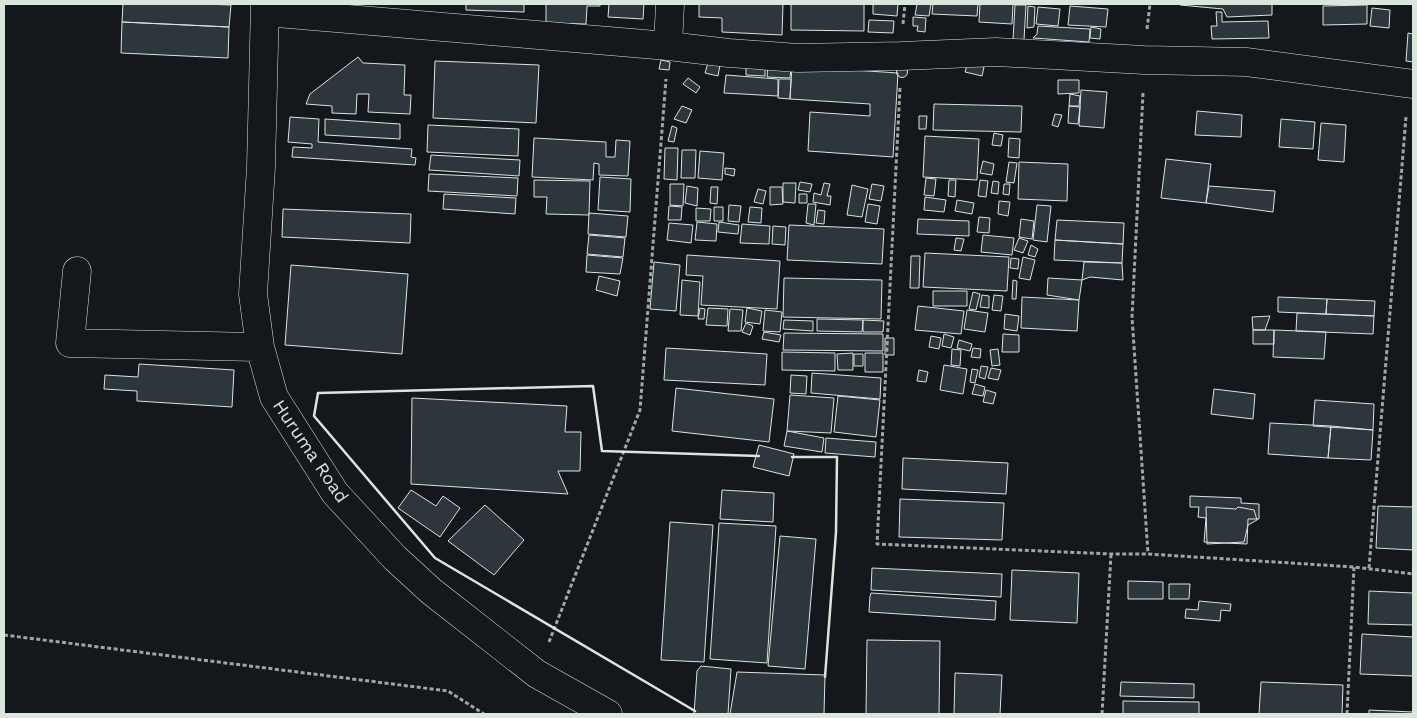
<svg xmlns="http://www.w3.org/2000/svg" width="1417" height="718" viewBox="0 0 1417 718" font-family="'Work Sans',sans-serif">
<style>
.building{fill:#2c363c;stroke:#d8e6dc}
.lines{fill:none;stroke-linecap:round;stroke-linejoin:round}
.street-casing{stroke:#d8e6dc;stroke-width:29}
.path{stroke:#9da8a2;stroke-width:3;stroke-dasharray:4 2.5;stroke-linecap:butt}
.street{stroke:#14181c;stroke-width:28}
.wall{stroke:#d8e6dc;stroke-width:2.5}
.labels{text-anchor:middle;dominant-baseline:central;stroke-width:4;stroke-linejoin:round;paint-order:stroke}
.street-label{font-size:18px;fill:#d8e6dc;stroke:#14181c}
</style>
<rect width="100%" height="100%" fill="#14181c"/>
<!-- building -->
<path class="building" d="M123,4H202L231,5L229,27L122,22Z
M466,4H524V12L466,10Z
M546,4H600V6H587L586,24L546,23Z
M609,4H644L643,19L608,17Z
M699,4H783L782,35L722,32V18L699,17Z
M791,4H864V31L791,30Z
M873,4H898L897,16L873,14Z
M917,4H931L929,16L915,15Z
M933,4H978L977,16L932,14Z
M980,4H1013L1012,24L979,22Z
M1181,4H1272V15L1227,17L1223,9L1180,5Z
M1015,5H1026L1024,40H1013Z
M1367,5V24L1323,25V6Z
M1028,6L1035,7L1034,27L1027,28Z
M1070,6L1108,9L1106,27L1068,25Z
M1038,7L1060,9L1058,26L1036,24Z
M1372,8L1390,10L1389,28L1370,26Z
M1216,12H1222V22L1268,21L1269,38L1212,39L1211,26H1217Z
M913,17L926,18L925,32L917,31L918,26H913Z
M869,20L894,21L893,33L868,32Z
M122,22L229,27L228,58L121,53Z
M1038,26L1090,29L1089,42L1033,38L1037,34Z
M1091,27L1101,29L1100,39L1090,38Z
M1408,33L1413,34V62L1406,61Z
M358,57L363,63L405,65L404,95H411L410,114L368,112L369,94H357L356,114L332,113V106L306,104L310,94Z
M661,60L670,62L669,70L659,69Z
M435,61L539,65L536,123L433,118Z
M708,63L720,65L718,76L705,73Z
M968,63L984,67L982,76L965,72Z
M746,65L765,67V76L746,75Z
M768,65L791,67L790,78L767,77Z
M792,66L898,73L893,157L808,151L810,112L870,116V104L790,99Z
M896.5 72a5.5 5.5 0 1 1 11 0a5.5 5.5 0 1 1-11 0Z
M726,75L778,79V96L724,93Z
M688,78L700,87L696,93L683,84Z
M779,79H791L790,99L778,98Z
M1058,80H1079V93L1058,94Z
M1081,90L1107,92L1104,128L1079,126Z
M1070,94L1080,96L1079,106H1069Z
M934,104L1022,106L1021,132L933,130Z
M682,106L692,110L686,123L674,119Z
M1069,106L1080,107L1078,124L1068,123Z
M1197,111L1242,115L1241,137L1195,135Z
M1055,114L1062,115L1058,127L1052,125Z
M919,116H927L926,129H919Z
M290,117L319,119L318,142L412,149L411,157L416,158L415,165L292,157L293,147L312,148V144L288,142Z
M325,119L400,124V139L325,135Z
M1281,119L1315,122L1313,149L1279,147Z
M1321,123L1346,125L1344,162L1318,160Z
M428,125L519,129L518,156L427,152Z
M672,126L677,128L674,142L668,141Z
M994,133L1003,135L1001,146L992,145Z
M925,136L979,139L977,180L923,177Z
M534,138L606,142V157H615L616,140L630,141L628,176L599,175V164L594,163L593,180L532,177Z
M1009,138L1020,139L1019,158L1008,157Z
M665,148H678L677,180L664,179Z
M682,150H696L695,178H681Z
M700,151L724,153L722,180L698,178Z
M431,155L520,160L519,176L429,170Z
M1166,159L1211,164L1206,203L1161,198Z
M983,161L994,164L992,175L980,173Z
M1009,162L1017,163L1014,183L1006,182Z
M1019,162L1068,164L1067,201L1018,199Z
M725,168L735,169L734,176L725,174Z
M429,174L518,178L517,196L428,191Z
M600,177L631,179L630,212L598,210Z
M926,178L936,179L934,196L924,195Z
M534,180L590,181L589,215L546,214L547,197H534Z
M949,180H956L955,197L948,196Z
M980,180L988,181L986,197L978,196Z
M993,181L999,182L998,194L991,193Z
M800,182L812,184L810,192L798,190Z
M783,183H796L795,203L783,202Z
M824,183L830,184L827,196H831L830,205L813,202L814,193L821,195Z
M670,184H684L683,206L670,205Z
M872,184L884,186L881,201L869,199Z
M1004,184H1010L1009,195L1003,194Z
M852,185L868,189L862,217L847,215Z
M687,186L698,188L697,206L685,203Z
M1209,186L1275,191L1273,212L1206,203Z
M711,187H718L717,204L710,203Z
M770,187H782L783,204L770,205Z
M758,189L766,191L763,204L754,202Z
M444,194L516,198L515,214L443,209Z
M799,194H807V203H799Z
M925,197L946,200L944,212L924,210Z
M957,200L974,203L972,214L955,211Z
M999,201L1010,202L1008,216L998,214Z
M808,204H816L814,225L806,223Z
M868,204L880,206L877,224L865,222Z
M729,205L741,206L739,222L728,221Z
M1037,205L1051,206L1047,242L1033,240Z
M669,206L682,207L681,220H668Z
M714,207H723V221H714Z
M750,207L762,208L761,223L748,222Z
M696,208L711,209L710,221H696Z
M283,209L411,214L410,243L282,237Z
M818,210L825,211L824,224L816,223Z
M589,213L628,216L626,237L588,234Z
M979,217L990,218L989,233L977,232Z
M918,219L969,221V236L917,234Z
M1021,219L1034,221L1032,239L1019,237Z
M1057,220L1124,223L1123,244L1055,240Z
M697,222L717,224L716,241L695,240Z
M719,222L739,225L738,234L718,232Z
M669,223L693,225L691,243L667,240Z
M742,224L770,226L769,244L740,243Z
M789,225L884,229L882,264L787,260Z
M773,226L786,227L785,245L772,244Z
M589,235L625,238L623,257L587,254Z
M983,235L1014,238L1012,255L981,252Z
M956,238L964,239L961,251L954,250Z
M1019,238L1028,241L1023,253L1014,250Z
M1055,240L1123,244L1122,263L1054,260Z
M1031,245L1038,249L1035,257L1028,255Z
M925,253L1009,257L1007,291L923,287Z
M587,255L623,258L620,274L586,272Z
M687,255L780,261L777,309L701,305L703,276L686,275Z
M911,256H920L919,288H910Z
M1023,257L1035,260L1030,280L1019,278Z
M1011,258L1019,259L1018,269L1010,268Z
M654,262L680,265L676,311L650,309Z
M1084,262L1122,263L1123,280L1090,277L1082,280Z
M291,265L408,274L402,354L285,345Z
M599,276L620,281L617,296L596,290Z
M784,278L882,280L881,319L783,317Z
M1048,278L1082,280L1079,300L1047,295Z
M682,280L700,282L698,316L680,315Z
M1013,280L1017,281L1016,299H1012Z
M933,291H967V306H933Z
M973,292L980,294L976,310L969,309Z
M982,295L989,296V308L980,307Z
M994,295L1003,296L1001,311L992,310Z
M1022,297L1079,300L1077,331L1021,328Z
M1278,297L1327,299L1326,314L1278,312Z
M1327,299L1375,301L1374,316L1326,314Z
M918,306L964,311L961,334L915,330Z
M700,308L705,309L704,319H698Z
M708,308L728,309L727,326L706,325Z
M747,308L762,311L760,324L745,322Z
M730,309L743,310L741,331H728Z
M765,310L782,312L780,332L763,331Z
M967,310L988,313L985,332L964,329Z
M1297,313L1374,316L1373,334L1296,331Z
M1005,314L1019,316L1017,331L1004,329Z
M1270,316L1265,330H1253L1252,317Z
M817,319L863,320L862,332L817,331Z
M784,320L813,321V331L783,329Z
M863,320L884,321L883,332H863Z
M746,323L753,326L750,335L742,332Z
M1253,330H1274V344H1253Z
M1274,330L1326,332L1324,359L1273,357Z
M764,332L781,335L779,342L762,339Z
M784,333L883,334V351L783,350Z
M944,334L954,337L951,348L942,346Z
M1003,334L1019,335V352H1002Z
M931,336L941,338L939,349L929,347Z
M885,338H894V355H885Z
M959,340L972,344L970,351L957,348Z
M666,348L767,354L765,385L664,380Z
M973,348L981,349L980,358L971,357Z
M952,349L961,350L960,366L951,365Z
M998,349L1000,365L992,366L990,350Z
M782,352L835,353V371L782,370Z
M853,353V370H838L837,354Z
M865,353H883V372H865Z
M854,354H863V366H854Z
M139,364L234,370L232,407L137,401V391L104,389L105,375L138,377Z
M944,365L967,369L963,394L940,390Z
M981,366L988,367L985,379L979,377Z
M991,368L1001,370L998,380L988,378Z
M972,369L978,370L975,383L970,382Z
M919,370L928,372L926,382L917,381Z
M812,373L881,378L880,399L811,393Z
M791,375L807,376L806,394L790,393Z
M975,384L985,387L983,396L972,394Z
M676,388L774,399L769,442L672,431Z
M1214,389L1255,394L1253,419L1211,414Z
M986,390L996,393L993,404L983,402Z
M790,395L834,398L831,433L787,431Z
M838,396L880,400L876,437L834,432Z
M412,398L567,406L565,432H581L580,471H558L568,494L411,484Z
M1315,400L1374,404L1373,430L1313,426Z
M1270,423L1331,426L1328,458L1268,454Z
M1331,426L1373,430L1371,460L1328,458Z
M787,431L824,438L822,452L784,446Z
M826,438L876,442L875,457L825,453Z
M759,445L794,454L789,476L753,467Z
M903,458L1008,463L1006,494L902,489Z
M411,490L436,506L443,496L460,508L440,537L398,508Z
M722,490L774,493L773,522L720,519Z
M1190,496L1241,498V503L1259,504V519H1248L1247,544L1204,542L1206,518L1198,517L1199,507H1190Z
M900,499L1004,503L1002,540L899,537Z
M485,505L524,540L494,575L448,541Z
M1378,506L1413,507V550L1376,548Z
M1206,507L1236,509L1238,507L1254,510L1257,520L1248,525L1244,542L1207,544Z
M670,522L713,525L704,662L661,660Z
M719,523L776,526L767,663L710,659Z
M780,536L816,539L805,669L768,666Z
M872,568L1002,574L1001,597L871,590Z
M1012,570L1079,573L1077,623L1010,620Z
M1128,581L1163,582V599H1128Z
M1169,584H1190L1189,599H1169Z
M1369,591L1413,593V625L1368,624Z
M871,593L996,601L995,620L869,612L870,596Z
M1199,601L1231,604L1230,611L1221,610L1220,621L1185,618L1186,609L1198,610Z
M1362,634L1413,637V676L1360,674Z
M867,640L940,641L939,714H866Z
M701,666L731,669L728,714H694L697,671Z
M737,672L825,675L824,714H730Z
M955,673L1002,675L1000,714H954Z
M1121,682L1194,684V698L1120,696Z
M1261,682L1343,685L1342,714H1259Z
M1123,701L1199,702V714H1123Z
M1369,710L1413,712V714H1369Z"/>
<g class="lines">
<defs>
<path id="street" d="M265,4L261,167L253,294L260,347L274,397L335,493L395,558L431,591L537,674L608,714
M670,4L668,46L729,53L798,58L901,56L996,52L1144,60L1246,62L1413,84
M265,12L668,46
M77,271L70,343L260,347"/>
</defs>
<!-- street casing -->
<use href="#street" class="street-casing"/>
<!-- path -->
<path class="path" d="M903,24L905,4
M1147,29L1150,4
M900,88L877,544L1111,554H1148L1354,567L1413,574
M1143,93L1132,317L1148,554
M1369,568L1406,117
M4,635L448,691L484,714
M549,642L640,410L666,79
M1102,714L1111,554
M1347,714L1354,567"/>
<!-- street -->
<use href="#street" class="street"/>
<!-- wall -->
<path class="wall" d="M792,457H837L836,532L825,677
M695,711L435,558L314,416L318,393L593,386L602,451L759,456"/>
</g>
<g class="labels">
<!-- street labels -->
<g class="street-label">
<text transform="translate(311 451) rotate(56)">Huruma Road</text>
</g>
</g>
<!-- border -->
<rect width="1417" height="718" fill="none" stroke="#d8e6dc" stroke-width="10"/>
</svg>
